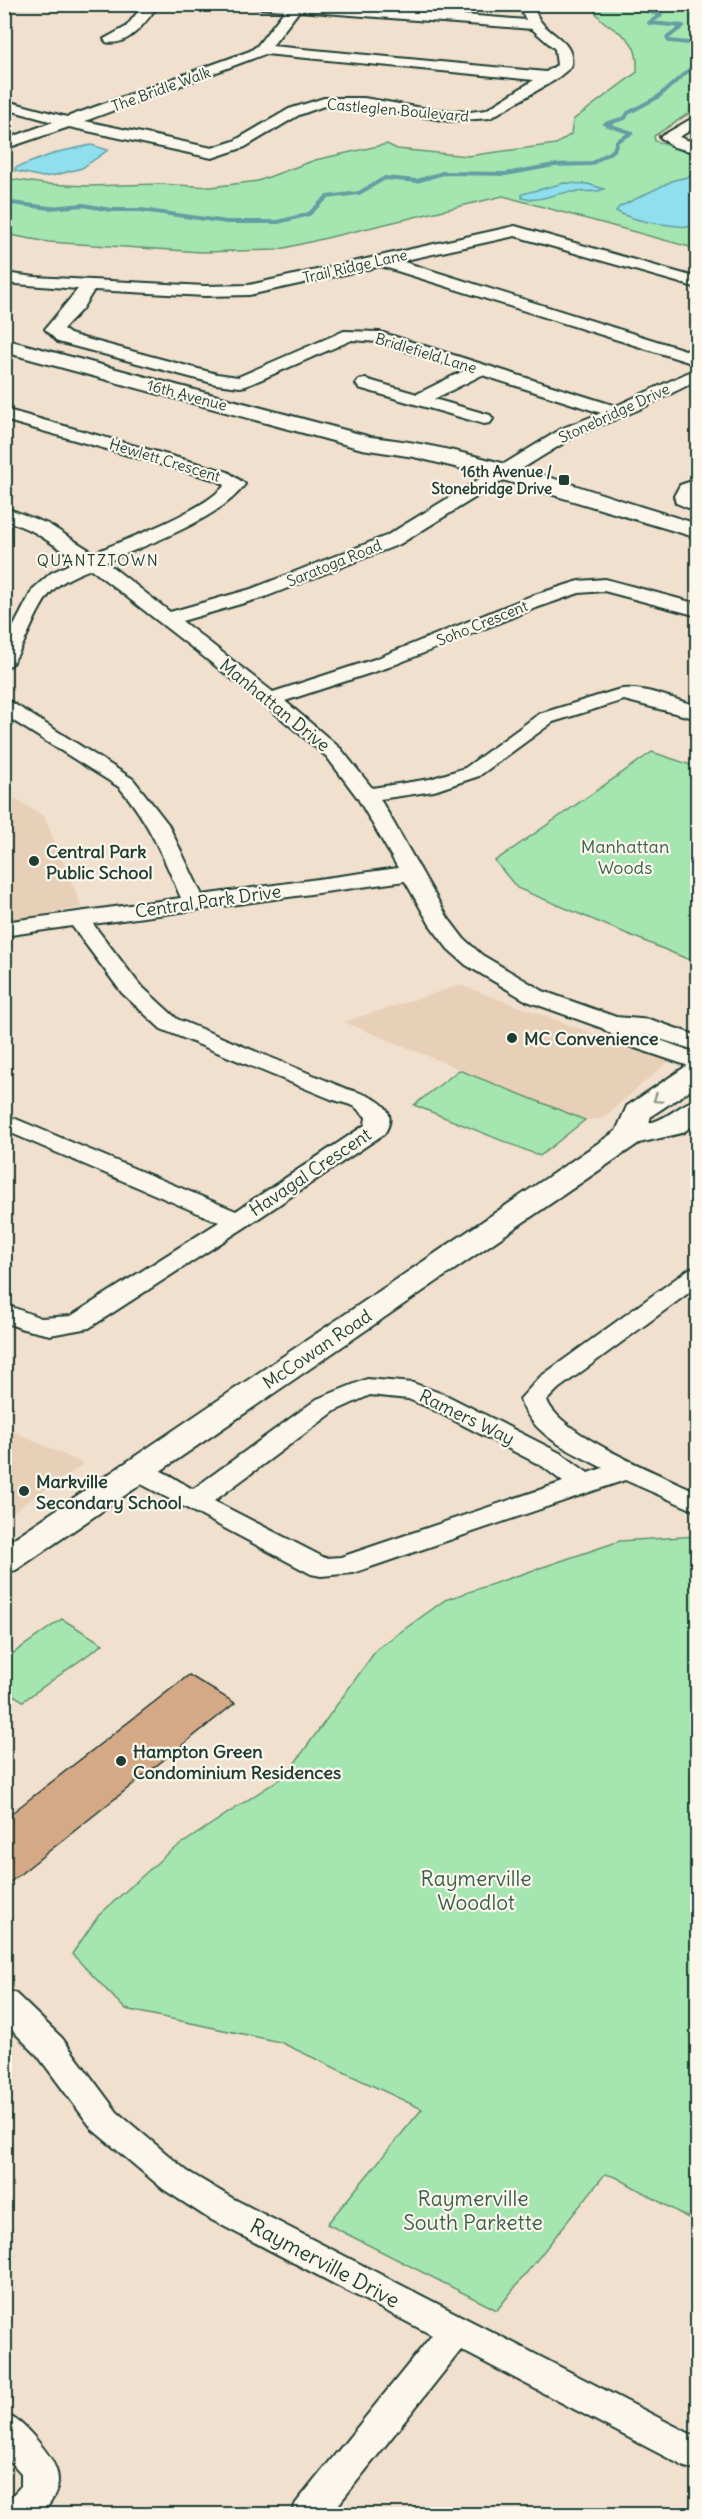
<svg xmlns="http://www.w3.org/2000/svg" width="702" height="2519" viewBox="0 0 702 2519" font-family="Delius,sans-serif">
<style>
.built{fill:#e8d0b8}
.green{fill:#a5e6b0;stroke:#629272;stroke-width:1.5}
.water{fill:#90dfed;stroke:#639ea3;stroke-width:1.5}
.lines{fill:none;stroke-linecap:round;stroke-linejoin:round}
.stream{stroke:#639ea3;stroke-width:4}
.building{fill:#d5a986;stroke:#1f3d34;stroke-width:1.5}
.minor-casing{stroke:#1f3d34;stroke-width:4}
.major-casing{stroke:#1f3d34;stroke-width:4}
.minor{fill:#fbf7ec;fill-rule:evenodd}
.major{fill:#fbf7ec;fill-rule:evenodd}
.oneway{stroke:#8d9a90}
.poi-dot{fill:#1f3d34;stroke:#fbf7ec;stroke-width:2}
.labels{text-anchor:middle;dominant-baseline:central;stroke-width:4.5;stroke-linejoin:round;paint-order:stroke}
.far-street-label{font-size:15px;fill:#1f3d34;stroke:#fbf7ec}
.far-poi-label{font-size:15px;font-weight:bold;fill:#1f3d34;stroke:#fbf7ec;text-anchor:end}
.far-neighbourhood-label{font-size:16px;letter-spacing:1.5px;fill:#1f3d34;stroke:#fbf7ec}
.street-label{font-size:18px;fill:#1f3d34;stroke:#fbf7ec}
.park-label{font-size:18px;fill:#3a5f4d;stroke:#fbf7ec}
.poi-label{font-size:18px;font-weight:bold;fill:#1f3d34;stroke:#fbf7ec;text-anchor:start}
.near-park-label{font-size:21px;fill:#3a5f4d;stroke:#fbf7ec}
.near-street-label{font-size:21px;fill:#1f3d34;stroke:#fbf7ec}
</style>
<rect width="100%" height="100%" fill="#f0e0cd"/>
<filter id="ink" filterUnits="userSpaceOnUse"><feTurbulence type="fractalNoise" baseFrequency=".0167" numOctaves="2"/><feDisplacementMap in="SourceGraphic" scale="12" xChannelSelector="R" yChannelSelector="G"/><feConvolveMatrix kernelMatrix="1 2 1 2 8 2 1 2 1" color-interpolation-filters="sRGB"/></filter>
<g filter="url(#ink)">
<!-- built -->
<path class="built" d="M5,793L44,816L82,907L5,921Z
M460,985L669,1061L602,1119L585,1120L344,1022Z
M5,1427L84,1464L5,1517Z"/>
<!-- green -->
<path class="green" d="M673,4L697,9V108L654,136L655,141L697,152V249L503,196L276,250L202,252L48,242L5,234L4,178L45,184L88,186L160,184L211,187L258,181L315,160L387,144L397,149L468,156L556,144L571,134L573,120L637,72C640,26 607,38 591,5Z
M652,752L697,767V963L517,888L495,861Z
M459,1070L585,1120L540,1156L414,1105Z
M697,1536V2223L616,2177L605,2174L497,2310L327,2224L422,2109L280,2042L125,2009L72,1954L99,1915L168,1853L287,1774L377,1649L445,1600L620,1541Z
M62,1619L103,1644L23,1701L5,1689V1659Z"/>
<!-- water -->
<path class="water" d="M91,145L108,150L82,168L56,175L43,177L15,171V168L58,152Z
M697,175V228C671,225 639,224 616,211L619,207L674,180Z
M564,183L588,184L604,189C594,194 582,190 570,192C555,193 538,203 522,198V194Z"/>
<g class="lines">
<!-- stream -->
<path class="stream" d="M644,4L640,9L661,15L649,23L683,26L667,38L669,41L698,44
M4,202L50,208L83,205L111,210H141L227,222H278L309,214L327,197L359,193L385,178L417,181L443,173L506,174L554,165L591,164L614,150L617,141L632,133L605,124L625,118L628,113L658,97L698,62"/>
</g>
<!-- building -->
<path class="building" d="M189,1675L235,1703L4,1887V1819Z"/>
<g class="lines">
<defs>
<path id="minor" d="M4,4H22L4,12Z
M144,4H159C147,20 129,48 106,42L104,39L126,27Z
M251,4H327L526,20L518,4H532C535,10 537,17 541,22C554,38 575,42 571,67L555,80L490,118L449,121L364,107L324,106L299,115L245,147L212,158L69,127L4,149V140L53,122L9,110L7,107L9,104L14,103L67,117L250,51L257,46L285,10L258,8ZM299,11L532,29L555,49L557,65L546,72L272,46ZM265,54L534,80L486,110L470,112L428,109L364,98H324L289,109L234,141L212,148L85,121Z
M698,115V126L679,137L698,144V153L674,147L660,137Z
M515,226L698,278V288L515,236L401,261L698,354V365L381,266L249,295L205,296L94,290L82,309L63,329L70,334L83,338L217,374L238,377L344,331L380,332L616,406L698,368V380L640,409L575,436L400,544L265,597L182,621L273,692L375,659L531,596L579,581L605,579L698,604V616L604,591L579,593L530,610L389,667L285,701L341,749L372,788L430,779L465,768L539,714L617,690C641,684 674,700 698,706V719L624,700L553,722L479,776L434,791L380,799L448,918L464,939L482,955L543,991L616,1017L652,1020L698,1036V1051L641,1033L698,1054V1069L629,1046L602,1028L527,1001L466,965L448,949L430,925L405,881L93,924L139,984L177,1019L347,1089C369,1095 403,1106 384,1134L247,1226L89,1328L50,1335L23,1329L4,1322V1304L41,1318L71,1316L219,1222L4,1130V1114L236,1211L365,1125L366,1117L354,1106L331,1099L161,1029L122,993L72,926L4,936V922L181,898C164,858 148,820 119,787L4,715V700L11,702L133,779L168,824L202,895L398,868L357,797L327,757L263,703L91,569C78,574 63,580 53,590C35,609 27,643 11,665L4,667V645L33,589L51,573L78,560L34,532L4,519V507L48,524L94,553C126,539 204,511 225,485L216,480L4,420V409L228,472L245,484C221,519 146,545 106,562L170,612L251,589L386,536L563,428L601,413L482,375L434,399L490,415L493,419L490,423L484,424L359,388L356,384L359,380L365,379L417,394L465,370L378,342L352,340L246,386L240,387L216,384L58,342L45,329L78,289L4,283V273L35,277L205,286L249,285Z
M698,479V490L692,496L698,499V512L676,503L674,496L680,485Z
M698,1266V1286L558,1389L547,1400C558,1434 663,1476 698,1492V1512L625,1480L353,1573L321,1576L311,1574L128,1477L124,1471L128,1465C150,1459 174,1479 193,1489L317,1399L367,1379L413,1383L448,1396L562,1454L588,1473L603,1468C571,1451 532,1436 520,1399L540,1377L689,1269ZM370,1395L408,1399L430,1408L542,1466L563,1482L341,1557L325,1558L214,1501L335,1411Z
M4,1990L15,1993L62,2038L117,2112L187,2171L232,2198L698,2438V2471L685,2467L461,2350L331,2514H291L296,2503L432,2335L208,2218L163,2189L93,2130L38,2056L4,2022Z
M4,2414C18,2419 24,2426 34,2437C58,2464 70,2484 41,2514H4L5,2503L21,2486V2473L4,2455Z"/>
<path id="major" d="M4,339L371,437C481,448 591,493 698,524V538L479,473L414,457L362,449L4,352Z
M698,1062V1085L651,1116L649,1123C668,1119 679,1104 698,1099V1122L682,1133L639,1143L16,1570L4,1573V1545L616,1131L627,1106L688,1065Z"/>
</defs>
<!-- minor casing -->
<use href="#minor" class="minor-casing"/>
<!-- major casing -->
<use href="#major" class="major-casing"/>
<!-- minor -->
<use href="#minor" class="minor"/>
<!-- major -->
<use href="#major" class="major"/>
</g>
<!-- one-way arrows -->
<defs><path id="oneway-chevron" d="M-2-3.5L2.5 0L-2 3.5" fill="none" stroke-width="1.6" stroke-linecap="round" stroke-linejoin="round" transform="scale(1.5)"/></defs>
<use class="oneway" href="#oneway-chevron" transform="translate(657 1099) rotate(146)"/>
</g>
<!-- markers -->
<g class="poi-dot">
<rect x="558" y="474" width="12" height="12" rx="3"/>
<circle cx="34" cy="861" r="6"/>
<circle cx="512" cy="1038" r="6"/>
<circle cx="24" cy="1491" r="6"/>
<circle cx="121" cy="1761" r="6"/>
</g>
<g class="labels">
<!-- far-street labels -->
<g class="far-street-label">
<text transform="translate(161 89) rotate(-20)">The Bridle Walk</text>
<text transform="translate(398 110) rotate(5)">Castleglen Boulevard</text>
<text transform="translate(355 266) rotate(-13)">Trail Ridge Lane</text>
<text transform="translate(426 353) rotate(17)">Bridlefield Lane</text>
<text transform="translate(187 395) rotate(15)">16th Avenue</text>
<text transform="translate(614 413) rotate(-25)">Stonebridge Drive</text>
<text transform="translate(165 460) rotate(17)">Hewlett Crescent</text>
<text transform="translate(334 563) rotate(-22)">Saratoga Road</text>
<text transform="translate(482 623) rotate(-22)">Soho Crescent</text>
</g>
<!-- far-poi labels -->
<g class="far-poi-label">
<text x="552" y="471">16th Avenue /<tspan x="552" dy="17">Stonebridge Drive</tspan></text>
</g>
<!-- far-neighbourhood labels -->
<g class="far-neighbourhood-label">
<text x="98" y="560">QUANTZTOWN</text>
</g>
<!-- street labels -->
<g class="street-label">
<text transform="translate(275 705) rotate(39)">Manhattan Drive</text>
<text transform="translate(208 901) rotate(-8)">Central Park Drive</text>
<text transform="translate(310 1172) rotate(-34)">Havagal Crescent</text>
<text transform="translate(317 1349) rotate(-34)">McCowan Road</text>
<text transform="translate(467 1417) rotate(26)">Ramers Way</text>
</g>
<!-- park labels -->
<g class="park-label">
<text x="625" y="846">Manhattan<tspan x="625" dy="21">Woods</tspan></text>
</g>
<!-- poi labels -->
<g class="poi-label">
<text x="46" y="851">Central Park<tspan x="46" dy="21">Public School</tspan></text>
<text x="524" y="1038">MC Convenience</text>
<text x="36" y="1481">Markville<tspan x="36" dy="21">Secondary School</tspan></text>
<text x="133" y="1751">Hampton Green<tspan x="133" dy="21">Condominium Residences</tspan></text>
</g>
<!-- near-park labels -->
<g class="near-park-label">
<text x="476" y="1878">Raymerville<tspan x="476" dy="24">Woodlot</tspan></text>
<text x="473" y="2198">Raymerville<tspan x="473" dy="24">South Parkette</tspan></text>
</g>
<!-- near-street labels -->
<g class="near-street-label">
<text transform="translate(325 2263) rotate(28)">Raymerville Drive</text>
</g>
</g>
<!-- margin -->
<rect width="702" height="2519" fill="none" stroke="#fbf7ec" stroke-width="24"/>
<rect x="12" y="12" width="678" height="2495" fill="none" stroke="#1f3d34" stroke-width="2" filter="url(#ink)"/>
</svg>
